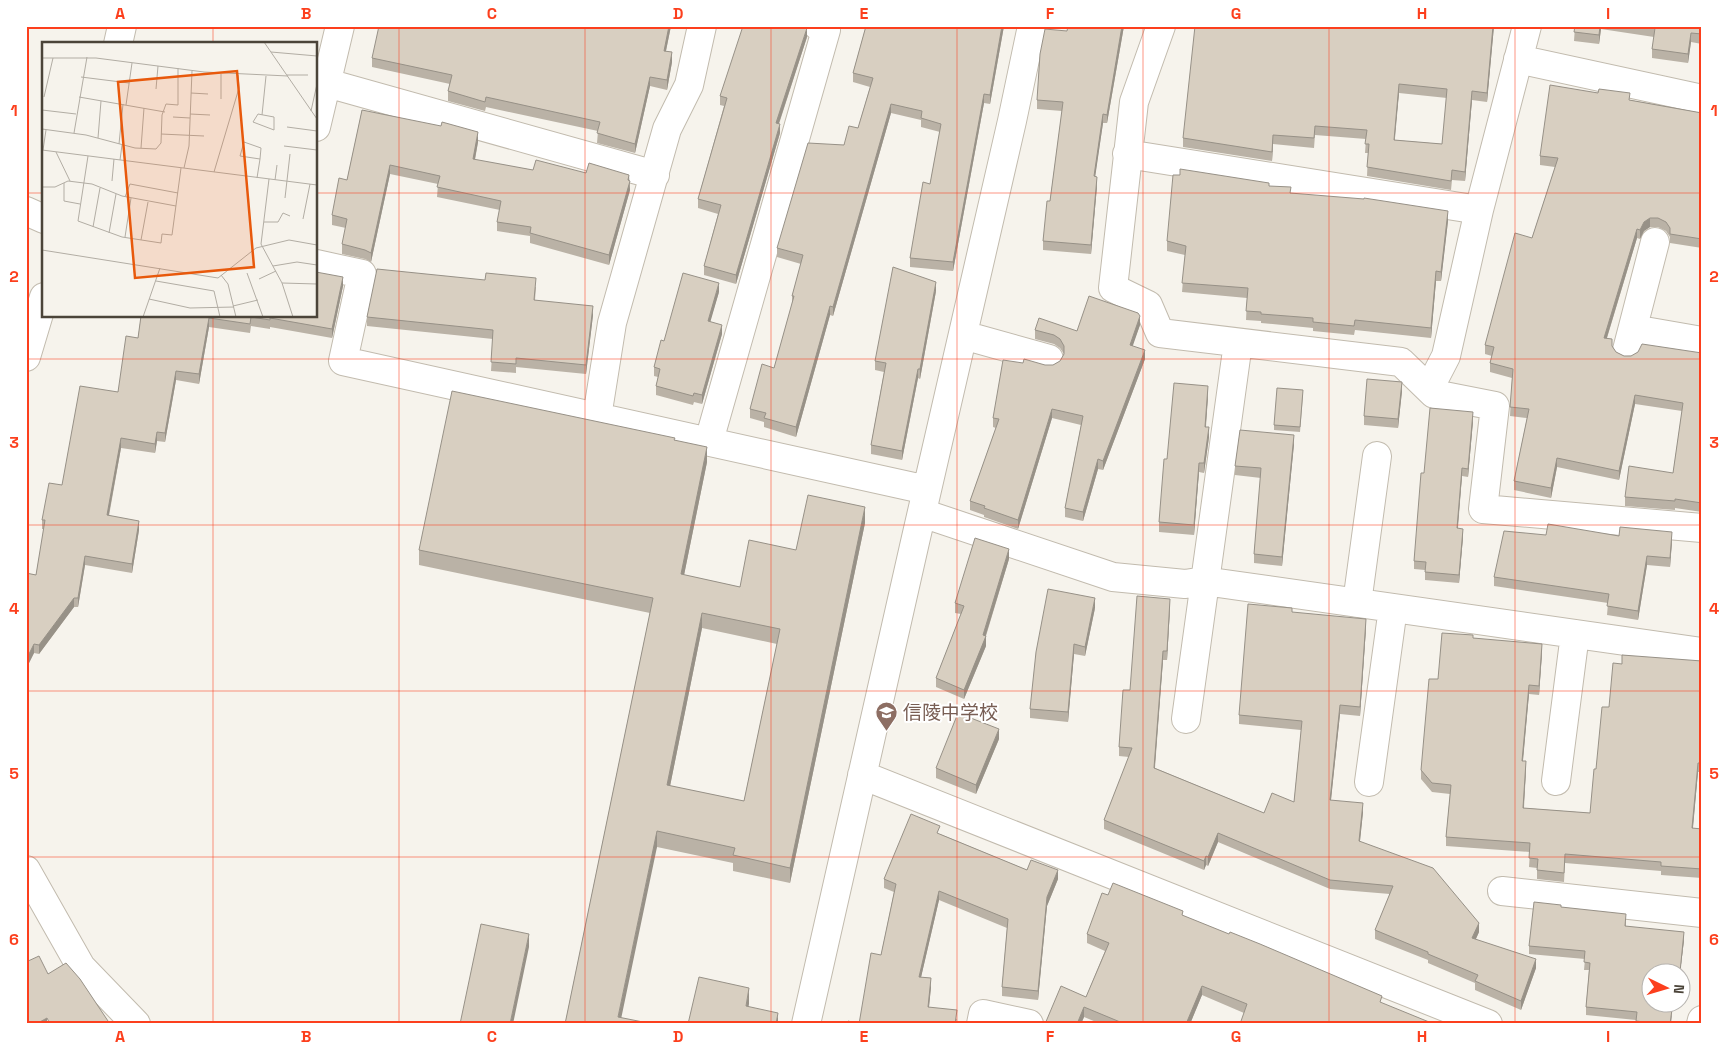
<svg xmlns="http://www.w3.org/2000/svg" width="1728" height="1050" viewBox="0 0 1728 1050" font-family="'Space Grotesk','Noto Sans JP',sans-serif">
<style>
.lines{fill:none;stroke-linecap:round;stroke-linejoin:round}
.minor-casing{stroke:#c2bbae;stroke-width:30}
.minor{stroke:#fff;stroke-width:28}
.wall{fill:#bab2a6;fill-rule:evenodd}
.shaded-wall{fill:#979187}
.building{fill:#d8cfc1;stroke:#979187;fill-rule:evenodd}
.grid{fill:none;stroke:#fc3f1d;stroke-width:1;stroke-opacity:0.55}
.labels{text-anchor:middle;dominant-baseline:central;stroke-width:4;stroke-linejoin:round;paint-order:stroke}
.education-label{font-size:19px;fill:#785e54;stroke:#fff;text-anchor:start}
.inset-road{fill:none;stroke:#b2ada4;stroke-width:1}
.view{fill:#e8590c;fill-opacity:0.15;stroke:#e8590c;stroke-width:2.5}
.inset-edge{fill:none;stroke:#4b4439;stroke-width:2.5}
.neatline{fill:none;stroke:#fc3f1d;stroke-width:2}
.grid-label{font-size:16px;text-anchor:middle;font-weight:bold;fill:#fc3f1d}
</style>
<rect width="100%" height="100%" fill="#f6f3ec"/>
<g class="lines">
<defs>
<path id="minor" d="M1161,26L1134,102L1113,288L1148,305L1160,333L1401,362L1434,394L1495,406L1483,509L1702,528
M118,44L122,26
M1518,59L1702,99
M327,83L655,175
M316,127L340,26
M1127,154L1479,210
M26,211L44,219
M316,264L362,274L343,361L927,490
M1633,329L1702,341
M963,335L1049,359
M1627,350L1655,242
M26,357L44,297
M1429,389L1446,356L1479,210L1527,26
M597,417L612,323L667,129L689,85L702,26
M709,441L826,30L818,26
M922,513L1113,577L1185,584L1204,581L1702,652
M1357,603L1377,456
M1186,719L1238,343
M862,775L1488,1024
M1556,781L1575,634
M1369,782L1393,608
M26,870L81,967L136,1024
M1502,891L1702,913
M806,1024L915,542L1012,121L1032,26
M981,1024L983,1014L1029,1024
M1701,1024L1702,1020"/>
</defs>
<!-- minor casing -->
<use href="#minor" class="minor-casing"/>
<!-- minor -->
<use href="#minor" class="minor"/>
</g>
<!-- wall -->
<path class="wall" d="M671,26L666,51L672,62L667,90L650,86L635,153L597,143L598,131L486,107L485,111L448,101V91L450,84L372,67V58Z
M866,26H1004L990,104L984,103L953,271L910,267V258L930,184L940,132L921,127V120L891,113L833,316L830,315L796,437L764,427V422L750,418V409L774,368L792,305V296L801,264L777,257V248L844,145L858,128L870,87L853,82V73Z
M1124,26L1107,123H1103L1095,176L1097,186L1091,254L1043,250V241L1050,201L1062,111L1037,109V100L1067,31Z
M1494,26L1487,102L1472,100L1465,181L1452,180L1451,190L1367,176L1368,153H1365L1366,139L1315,135L1314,148L1273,144L1272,161L1183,147V138ZM1399,93L1447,98L1442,144L1394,140Z
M1575,26H1702V44L1691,42L1688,63L1652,58V49L1654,37L1601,29L1599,44L1574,41Z
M807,37L779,124L780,133L736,284L704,275V266L718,214L698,208V199L724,106L720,105V96Z
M1630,100L1702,113V248L1670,243V237L1666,231L1658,227H1650L1644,231L1640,239L1637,238L1607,338L1616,352L1624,356L1702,353V512L1675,508V510L1625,506V497L1673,473L1682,411L1635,404L1619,480L1557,467L1551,498L1514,490V481L1527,418L1510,416L1512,378L1490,372V363L1492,356L1485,354V345L1532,238L1555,167L1540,165V156Z
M362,110L478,142L475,160L533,170L586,173L629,181L630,190L609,265L530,243V236L497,231V222L500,210L437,197L438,184L390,174L371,262L365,259L342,254V244L346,228L332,225V215L347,180Z
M1269,186L1291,193L1448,221L1441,281H1436L1431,338L1355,330L1354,335L1313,331V328L1261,323V321L1246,320L1247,298L1182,292L1185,255L1167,251V241Z
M343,286L332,338L270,327V329L251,326L250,333L209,327L199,384L176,380L165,442L157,441L155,453L121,448L109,516L139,530L132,573L85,565L78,607H74L39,654L34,653L26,669V573L36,575L44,529H42V520L118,392L138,338L141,316Z
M536,287L535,300L593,315L586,374L516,367V373L491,371L493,339L367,326V317Z
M936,291L920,379L918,378L902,460L871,454V445L884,372L875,370V361Z
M719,292L710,321L722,334L702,404L694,402L693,405L656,395V386L658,377L654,376V367L664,341Z
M1140,325L1132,346L1145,359L1103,470L1098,469L1083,521L1065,517V508L1081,425L1052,418L1018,529L984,517V515L970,510V501L996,428L993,427V418L1023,363L1045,365H1053L1060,361L1064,354L1060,348L1054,344L1035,339V330L1077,331Z
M1402,391L1398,428L1364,425V416Z
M1303,395L1300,432L1274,430V425Z
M1208,396L1206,427L1209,437L1204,473L1199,472L1194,535L1159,532V522L1167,459Z
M1473,421L1468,477L1462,476L1458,528L1463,537L1459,583L1425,580V570L1414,569V561L1424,473Z
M675,440L707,462L684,575L740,587L796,550L865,523L790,883L733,871V863L657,847L565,1024L650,613L419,565V550ZM702,628L777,644L744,801L670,786Z
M1294,444L1282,566L1254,563V554L1261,478L1235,475V466Z
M1546,535L1619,536L1672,541L1670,567L1647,565L1638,620L1607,615L1608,603L1494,586V577Z
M1009,559L986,636V646L964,699L936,687V678L961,614L955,613V603Z
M1095,608L1085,656L1074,654L1068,722L1030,718V709Z
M1170,608L1167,660H1163L1155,768L1264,813L1294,802L1301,730L1239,724V715L1292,613L1366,628L1360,716L1340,714L1331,800L1363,812L1360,841L1479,932L1476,939L1536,968L1521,1010L1475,990V983L1428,963V960L1375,939V930L1390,894L1330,889L1218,842L1208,866L1206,865L1204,870L1104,829V820L1129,757L1119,756V747L1130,690Z
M1473,638L1542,653L1539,695L1529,694L1523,761L1526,770L1524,808L1590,813L1596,769L1609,707L1622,664L1702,661V772H1698L1693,828L1702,829V878L1661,875V871L1565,863L1564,882L1537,879V868L1529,867L1530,852L1446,846V837L1450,794L1432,792L1421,779V770L1438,679Z
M999,739L976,794L936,778V768Z
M940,834L1027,870L1058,879L1047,906L1038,1000L1002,996V987L1007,928L939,900L921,977L931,987L929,1007L957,1019L956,1024H847H859L881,955L894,892L884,888V879Z
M1108,895L1183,916L1382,996L1244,1013L1202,995L1190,1024H1101L1084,1017L1081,1024H1045L1086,997L1105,951L1087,943V934Z
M1561,907L1626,922V926L1684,940L1680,973V972H1650L1671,1024H1636V1020L1586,1015V1007L1589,970H1584L1585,959L1529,954V946Z"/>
<!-- shaded-wall -->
<path class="shaded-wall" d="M669,26H671L664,60V51Z
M1002,26H1004L990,104V95Z
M1122,26H1124L1107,123V115Z
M1493,26H1494L1487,102V93Z
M1600,26H1601V29L1599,44V35Z
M807,28V37L776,132V123Z
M1691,33V42L1688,63V54Z
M672,52V62L667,90V80Z
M650,77V86L635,153V144Z
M1399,84V93L1394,149V140Z
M1472,91V100L1465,181V172Z
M984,94V103L953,271V262Z
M891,104V113L833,316V307Z
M1103,114V123L1094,185V176Z
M780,124V133L736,284V275Z
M478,132V142L473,169V159Z
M1273,135V144L1272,161V152Z
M390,165V174L371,262V253Z
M629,175L630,190L609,265V255Z
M1097,177V186L1091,254V245Z
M1448,211V221L1441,281V272Z
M1650,218V227L1644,231L1640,239V230L1644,222Z
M1637,229V238L1604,347V338Z
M1436,271V281L1431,338V328Z
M343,277V286L332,338V329Z
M936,282V291L920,379V369Z
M719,283V292L708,330V321Z
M593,306V315L586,374V365Z
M830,306V315L796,437V427Z
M1140,316V325L1130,354V345Z
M209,318V327L199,384V374Z
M722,325V334L702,404V395Z
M1145,350V359L1103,470V461Z
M918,369V378L902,460V451Z
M176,371V380L165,442V433Z
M1402,382V391L1398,428V419Z
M1208,386V396L1205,436V427Z
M1635,395V404L1619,480V471Z
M1052,409V418L1018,529V520Z
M1473,412V421L1468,477V469Z
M1209,427V437L1204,473V463Z
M157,432V441L155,453V444Z
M1294,435V444L1282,566V557Z
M121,438V448L107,524V515Z
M707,447V462L681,590V574Z
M1557,458V467L1551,498V488Z
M1098,459V469L1083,521V512Z
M1199,463V472L1194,535V525Z
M1462,468V476L1457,536V528Z
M865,507V523L790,883V868Z
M139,521V530L132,573V564Z
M1463,529V537L1459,583V575Z
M1672,532V541L1670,567V558Z
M1009,549V559L984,641L986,636V646L964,699V690L983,635Z
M85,556V565L78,607V598Z
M1647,556V565L1638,620V611Z
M74,598V607L39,654V645Z
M1095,598V608L1085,656V647Z
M1170,599V608L1167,660V651Z
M702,613V628L667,801V785Z
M1366,619V628L1360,716V707Z
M34,644V653L26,669V660Z
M1074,644V654L1068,722V712Z
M1542,644V653L1539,695V686Z
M1163,651V660L1154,777V768Z
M1529,685V694L1522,770V761Z
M1340,705V714L1330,809V800Z
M999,729V739L976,794V785Z
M1526,761V770L1523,817V808Z
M1698,763V772L1692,837V828Z
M1363,803V812L1359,850V841Z
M657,831V847L620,1024L618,1017Z
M1218,833V842L1208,866V857Z
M1206,856V865L1204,870V861Z
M1058,870V879L1047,906L1038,1000V991L1047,897Z
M939,891V900L919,986V977Z
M1479,923V932L1472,947V938Z
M1684,932V940L1680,973V972Z
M529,934V947L513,1024H510Z
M1536,959V968L1521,1010V1001Z
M931,978V987L928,1016V1007Z
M1202,986V995L1190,1024H1186Z
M749,988V1004L746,1022V1006Z
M1673,1002L1671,1024H1670Z
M1084,1007V1017L1081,1024H1077Z
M778,1013V1024H776Z
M47,1018V1024H36Z"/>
<!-- building -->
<path class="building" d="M379,26H669L664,51L672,52L667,80L650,77L635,144L597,133L600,122L486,97L485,102L448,91L452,75L372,58Z
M743,26H801L807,28L776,123L780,124L736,275L704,266L721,205L698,199L727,98L720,96Z
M866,26H1002L990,95L984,94L953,262L910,258L923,182L930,184L941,124L921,118L922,111L891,104L833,307L830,306L796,427L764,418L766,413L750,409L762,364L774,368L794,296H792L803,255L777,248L808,143L844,145L849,126L858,128L873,78L853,73Z
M1068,26H1122L1107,115L1103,114L1094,176L1097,177L1091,245L1043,241L1047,201H1050L1063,102L1037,100L1040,54L1045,29L1067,31Z
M1195,26H1493L1487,93L1472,91L1465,172L1452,170L1451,181L1367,167L1369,144H1365L1367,130L1315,126L1314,138L1273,135L1272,152L1183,138ZM1399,84L1447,89L1442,144L1394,140Z
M1575,26H1600L1599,35L1574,32Z
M1642,26H1702V34L1691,33L1688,54L1652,49L1655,28Z
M1550,85L1598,93L1599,89L1630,93L1629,100L1702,113V239L1670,234V228L1666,222L1658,218H1650L1644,222L1640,230L1637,229L1604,338L1612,339V346L1616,352L1624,356H1631L1638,352L1642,344L1702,353V503L1675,499V501L1625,497L1629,466L1673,473L1683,403L1635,395L1619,471L1557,458L1551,488L1514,481L1529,409L1510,407L1513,369L1490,363L1494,347L1485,345L1515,233L1532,238L1558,158L1540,156Z
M362,110L441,126L442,122L478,132L473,159L533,170L536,160L586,173L589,163L629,175L628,180L630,181L609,255L530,233L531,227L497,222L501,201L437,187L440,176L390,165L371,253L365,250L342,244L347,219L332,215L339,178L347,180Z
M1180,169L1269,183V186L1291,187L1290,193L1364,199V198L1448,211L1441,272L1436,271L1431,328L1355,320L1354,326L1313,322V318L1261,314V312L1246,311L1248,288L1182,283L1186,246L1167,241L1173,175H1180Z
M893,267L936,282L920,369H918L902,451L871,445L886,363L875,361Z
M377,269L485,280L486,273L536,278L534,300L593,306L586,365L516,358V364L491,362L493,330L367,317Z
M316,272L343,277L332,329L270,318V320L251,317L250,324L209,318L199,374L176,371L165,433L157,432L155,444L121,438L107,515L139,521L132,564L85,556L78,598H74L39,645L34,644L26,660V573L36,575L45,520H42L49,483L62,485L80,386L118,392L126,336L138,338L141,316H316Z
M683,273L719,283L708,321L722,325L702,395L694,393L693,396L656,386L660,369L654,367L661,340L664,341Z
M1089,296L1138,313L1140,316L1130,345L1145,350L1103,461L1098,459L1083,512L1065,508L1083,416L1052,409L1018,520L984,508L985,506L970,501L999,419L993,418L1003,360L1023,363L1024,359L1045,365H1053L1060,361L1064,354V346L1060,339L1054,335L1035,330L1039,318L1077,331Z
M1367,379L1402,382L1398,419L1364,416Z
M1174,383L1208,386L1205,427H1209L1204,463H1199L1194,525L1159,522L1164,459H1167Z
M1277,388L1303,390L1300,427L1274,425Z
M452,391L675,438L674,440L707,447L681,574L740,587L749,540L796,550L808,495L865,507L790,868L733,855L735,848L657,831L618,1017L653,1024H565L653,598L419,550ZM702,613L780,629L744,801L667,785Z
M1430,408L1473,412L1468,469L1462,468L1457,528L1463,529L1459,575L1425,572L1426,562L1414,561L1421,473H1424Z
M1240,430L1294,435L1282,557L1254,554L1261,468L1235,466Z
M1548,524L1619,536L1620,527L1672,532L1670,558L1647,556L1638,611L1607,606L1609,594L1494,577L1504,531L1546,535Z
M975,538L1009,549L983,635L986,636L964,690L936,678L964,606L955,603Z
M1048,589L1095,598L1085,647L1074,644L1068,712L1030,709L1036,652Z
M1137,596L1170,599L1167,651H1163L1154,768L1264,813L1272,793L1294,802L1302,721L1239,715L1248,604L1292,608V612L1366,619L1360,707L1340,705L1330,800L1363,803L1359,841L1433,868L1479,923L1472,938L1536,959L1521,1001L1475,981L1478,975L1428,954V952L1375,930L1393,886L1330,880L1218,833L1208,857L1206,856L1204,861L1104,820L1132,748L1119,747L1123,690H1130Z
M1442,633L1473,635V638L1542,644L1539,686L1529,685L1522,761H1526L1523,808L1590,813L1594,769H1596L1602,707H1609L1613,663L1622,664V655L1702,661V763H1698L1692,828L1702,829V869L1661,866V862L1565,854L1564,873L1537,870L1538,859L1529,858L1530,843L1446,837L1451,785L1432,783L1421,770L1429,679H1438Z
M958,713L999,729L976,785L936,768Z
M911,814L940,826L937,833L1027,870L1031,860L1058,870L1047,897L1038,991L1002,987L1008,919L939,891L919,977L931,978L928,1007L957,1010L955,1024H847L848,1021L859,1024L871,953L881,955L896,884L884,879Z
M1113,883L1183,911L1182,915L1229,934L1230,932L1260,944L1382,996L1380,1002L1434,1024H1240L1247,1004L1202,986L1186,1024H1125L1084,1007L1077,1024H1045L1061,986L1086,997L1109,943L1087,934L1102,893L1108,895Z
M1534,902L1561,905V907L1626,914L1625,926L1684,932L1680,972H1650V1002H1673L1670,1024H1659L1636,1021L1637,1012L1586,1007L1590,963L1584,962L1585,951L1529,946Z
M481,924L529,934L510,1024H460Z
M39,956L48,974L66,963L80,979L110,1024H50L47,1018L36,1024H26V962Z
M699,977L749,988L746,1006L778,1013L776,1024H688Z"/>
<!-- grid -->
<path class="grid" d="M213,26V44M399,26V1024M585,26V1024M771,26V1024M957,26V1024M1143,26V1024M1329,26V1024M1515,26V1024M26,193H44M316,193H1702M213,316V1024M26,359H1702M26,525H1702M26,691H1702M26,857H1702"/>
<!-- icons -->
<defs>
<symbol id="school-pin" viewBox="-11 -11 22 30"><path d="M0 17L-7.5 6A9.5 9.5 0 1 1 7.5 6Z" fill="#8d6e63" stroke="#fff"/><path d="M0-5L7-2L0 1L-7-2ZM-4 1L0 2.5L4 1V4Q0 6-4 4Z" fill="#fff"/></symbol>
</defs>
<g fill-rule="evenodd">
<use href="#school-pin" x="874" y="700" width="25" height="34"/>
</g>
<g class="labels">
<!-- education labels -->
<g class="education-label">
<text x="903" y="712">信陵中学校</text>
</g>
</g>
<!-- overview -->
<g transform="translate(42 42)">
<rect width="275" height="275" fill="#f6f3ec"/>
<path class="inset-road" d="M222,0L275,77M229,10L275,14M0,16H54L162,30L246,34M245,33H266M39,35L87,41M114,47L116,24M149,51L166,52M2,55L11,16M37,55L123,70M179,57V32M84,63L90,21M0,68L34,72M269,69L275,42M148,72L168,73M216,72L232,75V88L211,80ZM220,73L224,34M131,75L148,76M245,85L275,89M0,87L44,93L93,106L114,107L119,101L120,73L124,62L136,63V26M32,91L45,15M119,92L162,94M56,96L59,59M77,102L81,62M242,104L275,108M99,106L102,66M0,108L275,143M1,108L4,88M14,110L28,139M46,114L36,179L80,195L119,201L120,192L130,193L139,126M78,118L80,103M142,126L147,104L150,29M172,130L197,46L196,33M215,136L218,117L219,106L202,100L198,114L218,117M227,137L219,202L240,241L251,275M233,138L235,123M70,139L72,117M22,141V159L38,162M0,145H13L26,139L50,142L80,154L134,164M83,155L88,142L136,151M243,156L248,112M261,177L268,142M222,180H236L241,171L248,174M51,185L58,146M67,191L74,152M83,195L89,156M99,198L106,160M0,208L176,236L214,206L247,198L275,203M231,224L255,220L275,223M205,231L221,275M179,233L186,242L194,275M217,237L234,229M114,239L172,249L178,275M240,241L275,242M107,257L148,266L192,265M191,264L216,258M101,275L118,226"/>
<path class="view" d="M195,29L212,225L93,236L76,40Z"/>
<rect width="275" height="275" class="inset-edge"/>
</g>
<!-- border -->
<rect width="1728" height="1050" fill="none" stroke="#ffffff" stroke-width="55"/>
<!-- north arrow -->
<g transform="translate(1666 988) rotate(95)"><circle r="24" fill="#ffffff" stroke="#b7b4b0"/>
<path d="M0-4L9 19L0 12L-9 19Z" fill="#fc3f1d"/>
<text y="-8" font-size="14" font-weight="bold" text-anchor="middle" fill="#4b4439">N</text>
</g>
<rect x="28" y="28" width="1672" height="994" class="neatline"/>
<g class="grid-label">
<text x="120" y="19">A</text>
<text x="306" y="19">B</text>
<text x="492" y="19">C</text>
<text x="678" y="19">D</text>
<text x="864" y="19">E</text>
<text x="1050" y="19">F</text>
<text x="1236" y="19">G</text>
<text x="1422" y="19">H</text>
<text x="1608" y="19">I</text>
<text x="14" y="116">1</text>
<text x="1714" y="116">1</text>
<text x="14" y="282">2</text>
<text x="1714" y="282">2</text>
<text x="14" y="448">3</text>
<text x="1714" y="448">3</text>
<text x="14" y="614">4</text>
<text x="1714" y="614">4</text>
<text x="14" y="779">5</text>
<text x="1714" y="779">5</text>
<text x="14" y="945">6</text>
<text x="1714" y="945">6</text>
<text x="120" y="1042">A</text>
<text x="306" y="1042">B</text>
<text x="492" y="1042">C</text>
<text x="678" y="1042">D</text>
<text x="864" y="1042">E</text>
<text x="1050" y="1042">F</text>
<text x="1236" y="1042">G</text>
<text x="1422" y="1042">H</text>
<text x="1608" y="1042">I</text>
</g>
</svg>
